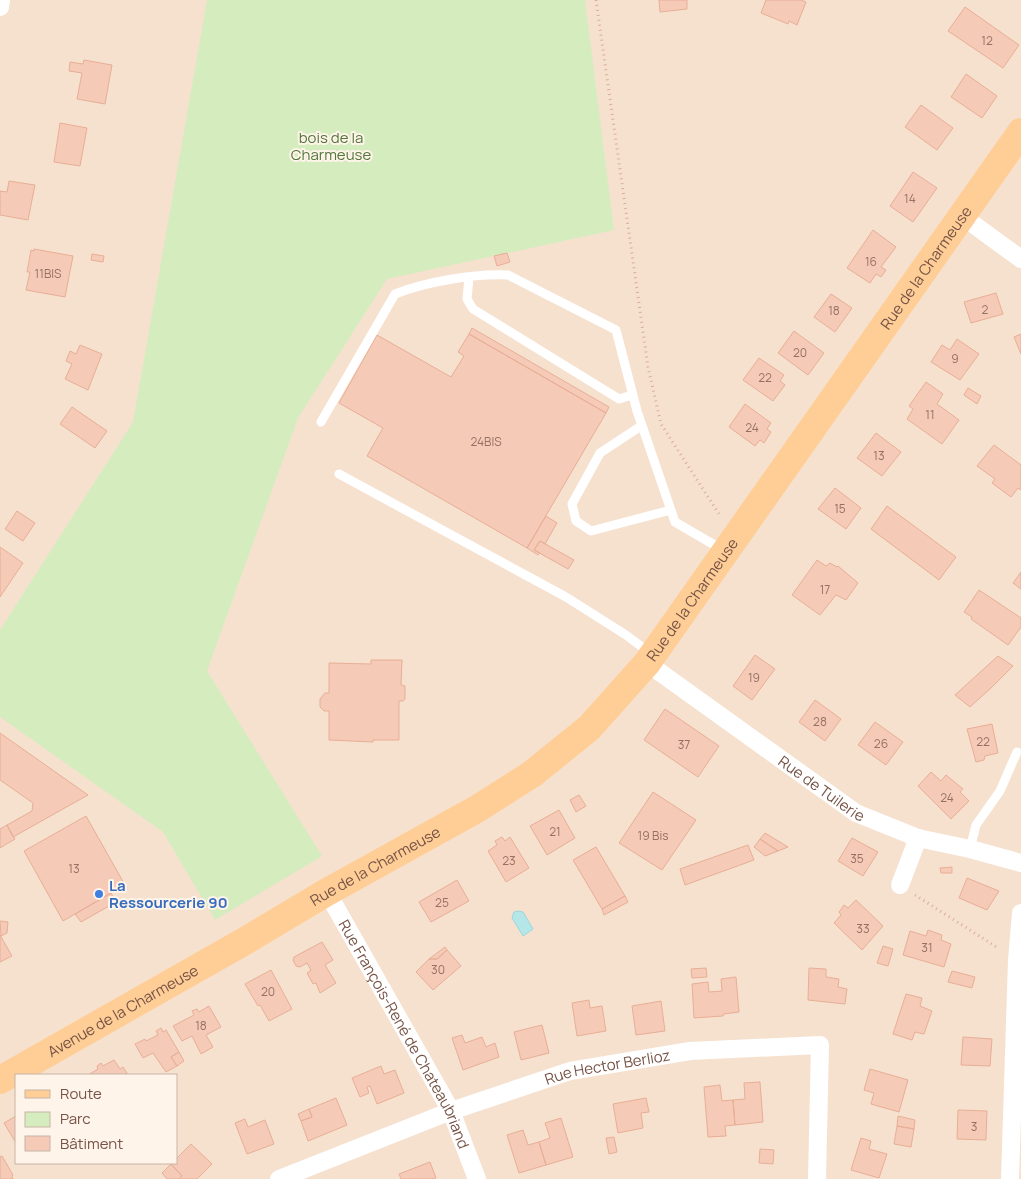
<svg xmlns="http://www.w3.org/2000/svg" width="1021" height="1179" viewBox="0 0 1021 1179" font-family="Manrope,sans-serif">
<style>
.residential{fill:#f6e1cf;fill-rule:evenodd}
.green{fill:#d5ecbf}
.water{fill:#b5e6e8;stroke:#9ad7db}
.building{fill:#f5cab7;stroke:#e8ae96}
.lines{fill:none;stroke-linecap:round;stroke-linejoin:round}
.path{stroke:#d9ad9a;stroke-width:3;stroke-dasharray:1 4;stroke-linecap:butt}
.service{stroke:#fff;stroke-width:9}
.minor{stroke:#fff;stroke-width:18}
.primary{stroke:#ffce97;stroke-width:28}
.shop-dot{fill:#3f7fe0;stroke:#fff4e9;stroke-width:2}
.labels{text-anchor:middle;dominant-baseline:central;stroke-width:4;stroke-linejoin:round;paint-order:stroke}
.number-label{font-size:12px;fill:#967162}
.park-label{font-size:15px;fill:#52773c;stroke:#fff4e9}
.street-label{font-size:15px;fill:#765346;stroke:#fff4e9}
.shop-label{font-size:15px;font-weight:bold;fill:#366cbe;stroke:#fff4e9;text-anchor:start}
</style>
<rect width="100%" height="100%" fill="#fef0e1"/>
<!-- residential -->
<path class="residential" d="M0,0H1021V1179H0ZM16,1075H176V1163H16Z"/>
<!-- green -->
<path class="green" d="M207,0H585L614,230L387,279L298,418L207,671L322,856L215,920L163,832L0,717V630L133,422Z"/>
<!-- water -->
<path class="water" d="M518,911L523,912L533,929L523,936L512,918L514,912Z"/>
<!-- building -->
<path class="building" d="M659,0H687V9L660,12Z
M766,0H801L806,2L797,25L789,21L788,24L761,13Z
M965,7L1019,45L1003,68L948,31Z
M84,60L112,65L105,104L77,99L82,73L69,71L70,62L83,64Z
M966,74L997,96L982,118L951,97Z
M921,105L953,128L937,150L905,127Z
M60,123L87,128L80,166L54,162Z
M913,172L937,188L913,222L890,206Z
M9,181L35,185L28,220L0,215V191L7,192Z
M873,230L896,247L881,267L886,270L881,277L876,274L870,283L847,268Z
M34,249L73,256L65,297L26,290L30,272H27L31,250L34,251Z
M507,253L510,262L497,266L494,256Z
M92,254L104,256L103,262L91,260Z
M996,293L1003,314L971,323L964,302Z
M831,294L852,308L835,332L814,317Z
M472,328L609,407L606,413L469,334Z
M794,331L824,353L808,375L778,353Z
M469,334L606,413L527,548L367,456L383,428L339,403L377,335L451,377L464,356L458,352Z
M1021,334V354L1014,337Z
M957,339L979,354L960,380L931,362L942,345L950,350Z
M80,345L102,354L88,390L65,379L72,364L66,361L70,351L76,354Z
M759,358L784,375L780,381L785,385L773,401L743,380Z
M926,382L943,394L937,404L959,420L942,444L907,419L913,409L909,406Z
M968,388L981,396L977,404L964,395Z
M745,404L771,423L767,429L771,432L764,443L760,440L755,446L729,427Z
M72,407L107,431L95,448L60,424Z
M876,433L901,452L882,476L857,458Z
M994,445L1021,465V490L1018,488L1011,497L992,483L995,479L977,466Z
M835,488L861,508L846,529L818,509Z
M887,506L956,557L939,580L871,529Z
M17,511L35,523L23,541L5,529Z
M546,516L557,523L545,544L540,541L534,550L540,553L538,555L527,548Z
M540,541L574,560L568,569L534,550Z
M0,547L23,563L0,597Z
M817,560L826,566L830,563L837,567L838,566L858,583L846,600L836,595L820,615L792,595Z
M1021,572V589L1013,583Z
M979,590L1021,618V627L1008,645L971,619L972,617L964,612Z
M755,655L775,669L752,700L733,686Z
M998,656L1013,666L991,688L970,707L955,695Z
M371,660H402L401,685L405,686V699L403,701H399V740H373V742L329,740V711H324L320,707V699L325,693H329V663L371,664Z
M815,700L841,719L825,741L799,722Z
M665,709L719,746L698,777L644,740Z
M875,722L903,742L886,765L858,745Z
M992,724L998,753L985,756L984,760L976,762L967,729Z
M0,733L88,795L13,837L7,825L32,811L33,803L0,780Z
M931,772L941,781L946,775L963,789L960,792L969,801L951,819L918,786Z
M653,792L696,820L662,870L619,843Z
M579,795L586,806L576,812L570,800Z
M559,810L575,838L547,855L530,826Z
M86,816L125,885L63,921L24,851Z
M7,825L15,839L0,848V829Z
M765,833L788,847L778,851L760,839Z
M502,837L505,841L510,837L529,868L506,882L488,851L497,845L495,841Z
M852,838L878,852L863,876L838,861Z
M760,839L778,851L765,856L754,847Z
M748,845L754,860L685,885L680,869Z
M596,847L625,896L602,909L573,860Z
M952,867V873H941L940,868Z
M967,878L999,891L987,910L959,898Z
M457,880L469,901L431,922L419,902Z
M111,893L116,902L81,922L75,914Z
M625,896L628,902L604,915L602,909Z
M856,900L883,926L862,950L834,923L841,915L839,912L844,905L848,908Z
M0,921L8,922L7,933L1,936Z
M928,930L942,935L941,940L951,944L944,967L903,955L910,931L926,936Z
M0,935L12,956L0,962Z
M322,942L333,960L325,965L336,983L320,993L316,983L313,984L307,973L311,970L307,963L300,967L296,966L293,960L294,957Z
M883,946L893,949L888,966L877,963Z
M445,947L447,950L437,959H429Z
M447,950L461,966L433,990L416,972L429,959H437Z
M706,968L707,977L692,978L691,969Z
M809,968L826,969V977L839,979L838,987L847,989L845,1004L808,1000Z
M271,970L292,1009L269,1021L260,1005L258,1006L245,984Z
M952,971L975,977L972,988L948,982Z
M736,977L739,1012L724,1014L723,1016L694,1018L692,984L708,982L709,992L722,991L721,979Z
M906,994L922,998L920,1006L932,1011L924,1034L915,1032L912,1040L893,1034Z
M589,1000L590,1008L602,1006L606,1031L577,1036L572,1003Z
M661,1001L665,1031L636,1035L632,1006Z
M209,1006L221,1027L206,1035L213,1047L201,1054L192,1036L182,1041L173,1026L194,1015L192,1011L197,1009L199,1012Z
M542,1025L549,1053L521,1060L514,1032Z
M161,1028L163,1032L166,1030L179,1052L171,1057L177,1066L166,1072L153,1053L143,1058L135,1044L145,1039L146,1041L158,1035L156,1031Z
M462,1035L465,1043L482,1037L486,1047L495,1043L499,1057L463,1070L452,1038Z
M963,1037L992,1039L990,1066L961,1065Z
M179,1052L184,1061L177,1066L171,1057Z
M114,1060L120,1069L123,1067L128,1075H88L98,1069L97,1066L101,1063L103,1066Z
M381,1066L384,1074L395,1070L404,1093L377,1104L370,1086L367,1087L369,1093L360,1097L352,1078Z
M870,1069L908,1080L899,1112L871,1104L874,1093L864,1090Z
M760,1082L763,1122L735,1125L733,1100L745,1099L744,1083Z
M720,1085L722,1101L733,1100L735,1125L725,1126L726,1136L708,1137L704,1087Z
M336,1098L347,1125L308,1141L301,1121L312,1117L309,1109Z
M646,1098L649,1112L641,1113L643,1128L618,1133L613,1104Z
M309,1109L312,1117L301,1121L298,1114Z
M958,1110L987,1111L986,1140L957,1139Z
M16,1116V1143L4,1123Z
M898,1116L915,1120L914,1129L897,1126Z
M561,1118L573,1157L546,1165L539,1142L550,1138L545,1123Z
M245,1119L248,1127L265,1120L274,1144L247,1154L235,1123Z
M897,1126L914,1129L911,1147L894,1144Z
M523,1130L528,1145L539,1142L546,1165L519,1173L507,1135Z
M614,1137L617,1152L609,1154L606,1138Z
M861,1138L871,1141L869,1149L887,1154L879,1178L851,1170Z
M191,1144L212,1164L197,1179H179L182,1176L171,1164L176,1163V1159Z
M760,1149L774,1150L773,1164L759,1163Z
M2,1156L13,1175L12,1176L13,1179H0V1157Z
M430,1162L436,1178L432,1179H401L399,1174Z
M171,1164L182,1176L179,1179H167L162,1173Z"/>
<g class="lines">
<!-- path -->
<path class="path" d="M596,0L648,367L661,424L721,517
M915,895L998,948"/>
<!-- service -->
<path class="service" d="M469,277L467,299L473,309L619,399L632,395
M321,422L395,294C425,282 476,273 508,275L616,330L637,411L675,522L723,550
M641,426L600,453L572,504L576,521L591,531L671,510
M339,474L566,597L626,635L650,653
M970,849L976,825L1000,791L1017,752"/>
<!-- minor -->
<g class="minor">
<path d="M0,7L1,0"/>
<path d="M962,216L1021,259"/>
<path id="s1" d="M647,663L856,813L918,838L970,849L1021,863"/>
<path d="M900,885L918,838"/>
<path id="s2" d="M327,892L451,1111L477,1179"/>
<path id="s3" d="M279,1179L451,1111L570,1071L690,1051L820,1045L817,1179"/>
<path d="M1010,1179L1017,960L1021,913"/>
</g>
<!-- primary -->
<path class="primary" id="s4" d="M0,1080L245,941L327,892L477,809L532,774L589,728L647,663L1021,132"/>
</g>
<!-- markers -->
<circle class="shop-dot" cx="99" cy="894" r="5"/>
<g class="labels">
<!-- number labels -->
<g class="number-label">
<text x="987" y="40">12</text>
<text x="910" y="198">14</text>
<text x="871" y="261">16</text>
<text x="48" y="273">11BIS</text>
<text x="985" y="309">2</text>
<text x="834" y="310">18</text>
<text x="800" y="352">20</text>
<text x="955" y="358">9</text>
<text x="765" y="377">22</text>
<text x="930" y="414">11</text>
<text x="752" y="427">24</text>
<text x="486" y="441">24BIS</text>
<text x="879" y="455">13</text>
<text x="840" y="508">15</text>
<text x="825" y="589">17</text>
<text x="754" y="677">19</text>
<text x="820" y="721">28</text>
<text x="983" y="741">22</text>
<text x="881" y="743">26</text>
<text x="684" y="744">37</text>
<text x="947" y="797">24</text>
<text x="555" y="831">21</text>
<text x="653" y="835">19 Bis</text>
<text x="857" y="858">35</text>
<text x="509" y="860">23</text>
<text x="74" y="868">13</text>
<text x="442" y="902">25</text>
<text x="863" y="928">33</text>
<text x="927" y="947">31</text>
<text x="438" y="969">30</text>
<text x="268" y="991">20</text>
<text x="201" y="1025">18</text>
<text x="974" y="1126">3</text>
</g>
<!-- park labels -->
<g class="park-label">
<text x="331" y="137">bois de la<tspan x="331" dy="17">Charmeuse</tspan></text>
</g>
<!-- street labels -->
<g class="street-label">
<text stroke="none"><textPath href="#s4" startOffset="1258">Rue de la Charmeuse</textPath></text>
<text stroke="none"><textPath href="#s4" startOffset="852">Rue de la Charmeuse</textPath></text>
<text stroke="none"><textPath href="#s1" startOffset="215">Rue de Tuilerie</textPath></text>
<text stroke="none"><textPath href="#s4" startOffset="432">Rue de la Charmeuse</textPath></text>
<text stroke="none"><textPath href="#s4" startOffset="141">Avenue de la Charmeuse</textPath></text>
<text stroke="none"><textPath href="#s2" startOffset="162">Rue François-René de Chateaubriand</textPath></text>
<text stroke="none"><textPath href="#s3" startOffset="348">Rue Hector Berlioz</textPath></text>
</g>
<!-- shop labels -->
<g class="shop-label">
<text x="109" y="885">La<tspan x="109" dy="17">Ressourcerie 90</tspan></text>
</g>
</g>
<!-- legend -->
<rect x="15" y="1074" width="162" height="90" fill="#fff4e9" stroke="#c8b4a8"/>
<rect x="25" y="1090" width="25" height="8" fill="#ffce97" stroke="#c8b4a8"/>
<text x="60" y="1099" font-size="15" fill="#765346">Route</text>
<rect x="25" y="1112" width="25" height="15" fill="#d5ecbf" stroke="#c8b4a8"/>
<text x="60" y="1124" font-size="15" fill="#765346">Parc</text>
<rect x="25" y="1136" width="25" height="15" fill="#f5cab7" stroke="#c8b4a8"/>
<text x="60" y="1149" font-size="15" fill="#765346">Bâtiment</text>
</svg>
